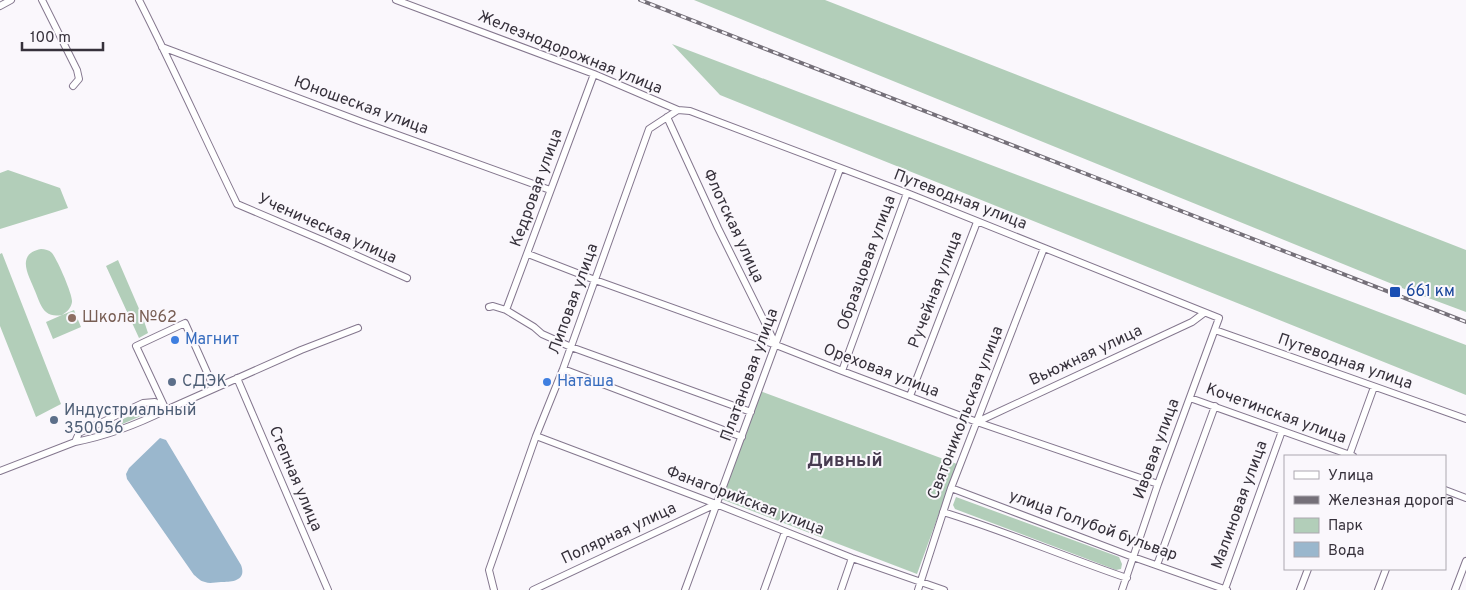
<svg xmlns="http://www.w3.org/2000/svg" width="1466" height="590" viewBox="0 0 1466 590" font-family="Overpass,sans-serif">
<style>
.green{fill:#b2ceb9}
.water{fill:#9ab7cd}
.lines{fill:none;stroke-linecap:round;stroke-linejoin:round}
.minor-casing{stroke:#84778e;stroke-width:8}
.minor{stroke:#fff;stroke-width:6}
.rail-casing{stroke:#757079;stroke-width:4}
.rail{stroke:#faf7fc;stroke-width:2;stroke-dasharray:5.5;stroke-linecap:butt}
.transit-dot{fill:#1a4fb4;stroke:#faf7fc;stroke-width:2}
.education-dot{fill:#8d6e63;stroke:#faf7fc;stroke-width:2}
.shop-dot{fill:#3f7fe0;stroke:#faf7fc;stroke-width:2}
.service-dot{fill:#5c6f8a;stroke:#faf7fc;stroke-width:2}
.labels{text-anchor:middle;dominant-baseline:central;stroke-width:4;stroke-linejoin:round;paint-order:stroke}
.street-label{font-size:16px;fill:#36313b;stroke:#faf7fc}
.transit-label{font-size:16px;fill:#164399;stroke:#faf7fc;text-anchor:start}
.education-label{font-size:16px;fill:#785e54;stroke:#faf7fc;text-anchor:start}
.shop-label{font-size:16px;fill:#366cbe;stroke:#faf7fc;text-anchor:start}
.service-label{font-size:16px;fill:#4e5e75;stroke:#faf7fc;text-anchor:start}
.neighbourhood-label{font-size:18px;font-weight:bold;fill:#473b50;stroke:#faf7fc}
</style>
<rect width="100%" height="100%" fill="#faf7fc"/>
<!-- green -->
<path class="green" d="M694,0H825L1466,250V312L1407,290Z
M672,44L1466,345V395L720,95Z
M8,170L60,188L68,208L0,229V173Z
M41,249C45,249 49,250 52,253C57,259 73,295 72,302C71,308 67,312 62,315L74,310L81,327L53,339L46,322L62,315C56,316 51,316 46,312C41,308 38,298 35,291C29,276 15,254 41,249Z
M2,253L61,404L36,417L0,326V254Z
M118,260L143,318L148,333L139,338L106,266Z
M760,391L957,464L917,574L721,499Z
M153,406L155,410L113,428L96,434L95,431Z
M956,497L1119,557L1122,564L1121,569L1116,570L955,509L953,505Z"/>
<!-- water -->
<path class="water" d="M160,438L166,440L241,565C247,581 232,582 221,582C216,582 210,584 205,582C200,581 198,578 194,575L127,479L126,474L129,468Z"/>
<g class="lines">
<defs>
<path id="minor" d="M42,0L77,70L79,79L73,86
M139,0C173,67 204,136 237,204L324,241L407,278
M396,0L594,74L678,110
M0,6L11,0
M162,47L362,122L550,190
M667,117L718,228L776,345
M528,254L595,280L776,345L842,371L977,422L1158,484
M489,307L493,306L506,310L534,327L542,334L571,347L751,412
M506,310L594,74
M1215,330L1466,419
M563,369L742,437
M842,371L907,193
M237,378L328,590
M910,396L977,222
M1190,398L1353,456
M977,422L1192,322L1204,313
M536,436L716,504L852,558L944,590
M75,442C106,436 138,424 166,410L136,346L185,323L214,388
M1349,456L1374,387
M0,471L75,442L79,433L143,403L155,402L166,410L301,350L358,328
M951,488L1133,557L1227,590
M1445,490L1466,498
M943,512C1005,531 1065,557 1127,578
M1157,565L1215,406
M1225,589L1282,431
M494,590L489,570L536,436L563,369L649,129L678,110L690,111L907,193L1219,318L1158,484L1122,590
M533,590L716,504
M685,590L840,169
M764,590L785,532
M841,590L852,558
M918,590L951,488L1044,248
M1300,590L1308,569
M1378,590L1386,569
M1455,590L1466,561"/>
</defs>
<!-- minor casing -->
<use href="#minor" class="minor-casing"/>
<!-- minor -->
<use href="#minor" class="minor"/>
<defs>
<path id="rail" d="M640,0L1466,322"/>
</defs>
<!-- rail casing -->
<use href="#rail" class="rail-casing"/>
<!-- rail -->
<use href="#rail" class="rail"/>
</g>
<!-- markers -->
<rect class="transit-dot" x="1389" y="286" width="12" height="12" rx="2.5"/>
<circle class="education-dot" cx="72" cy="318" r="5"/>
<g class="shop-dot">
<circle cx="175" cy="340" r="5"/>
<circle cx="547" cy="382" r="5"/>
</g>
<g class="service-dot">
<circle cx="172" cy="382" r="5"/>
<circle cx="54" cy="420" r="5"/>
</g>
<g class="labels">
<!-- street labels -->
<g class="street-label">
<text transform="translate(570 53) rotate(22)">Железнодорожная улица</text>
<text transform="translate(361 106) rotate(20)">Юношеская улица</text>
<text transform="translate(537 188) rotate(-70)">Кедровая улица</text>
<text transform="translate(960 200) rotate(21)">Путеводная улица</text>
<text transform="translate(733 226) rotate(65)">Флотская улица</text>
<text transform="translate(327 229) rotate(24)">Ученическая улица</text>
<text transform="translate(867 263) rotate(-70)">Образцовая улица</text>
<text transform="translate(936 290) rotate(-69)">Ручейная улица</text>
<text transform="translate(574 299) rotate(-70)">Липовая улица</text>
<text transform="translate(1086 356) rotate(-25)">Вьюжная улица</text>
<text transform="translate(1345 362) rotate(19)">Путеводная улица</text>
<text transform="translate(881 371) rotate(21)">Ореховая улица</text>
<text transform="translate(750 375) rotate(-70)">Платановая улица</text>
<text transform="translate(966 413) rotate(-69)">Святоникольская улица</text>
<text transform="translate(1276 414) rotate(20)">Кочетинская улица</text>
<text transform="translate(1157 449) rotate(-70)">Ивовая улица</text>
<text transform="translate(295 479) rotate(67)">Степная улица</text>
<text transform="translate(745 501) rotate(21)">Фанагорийская улица</text>
<text transform="translate(1240 505) rotate(-70)">Малиновая улица</text>
<text transform="translate(1093 526) rotate(20)">улица Голубой бульвар</text>
<text transform="translate(619 534) rotate(-25)">Полярная улица</text>
</g>
<!-- transit labels -->
<g class="transit-label">
<text x="1406" y="292">661 км</text>
</g>
<!-- education labels -->
<g class="education-label">
<text x="82" y="318">Школа №62</text>
</g>
<!-- shop labels -->
<g class="shop-label">
<text x="185" y="340">Магнит</text>
<text x="557" y="382">Наташа</text>
</g>
<!-- service labels -->
<g class="service-label">
<text x="182" y="382">СДЭК</text>
<text x="64" y="411">Индустриальный<tspan x="64" dy="18">350056</tspan></text>
</g>
<!-- neighbourhood labels -->
<g class="neighbourhood-label">
<text x="845" y="461">Дивный</text>
</g>
</g>
<!-- legend -->
<rect x="1284" y="455" width="162" height="115" fill="#faf7fc" stroke="#aca8af"/>
<rect x="1294" y="471" width="25" height="8" fill="#ffffff" stroke="#aca8af"/>
<text x="1328" y="480" font-size="15" fill="#36313b">Улица</text>
<rect x="1294" y="496" width="25" height="8" fill="#757079" stroke="#aca8af"/>
<text x="1328" y="505" font-size="15" fill="#36313b">Железная дорога</text>
<rect x="1294" y="518" width="25" height="15" fill="#b2ceb9" stroke="#aca8af"/>
<text x="1328" y="530" font-size="15" fill="#36313b">Парк</text>
<rect x="1294" y="542" width="25" height="15" fill="#9ab7cd" stroke="#aca8af"/>
<text x="1328" y="555" font-size="15" fill="#36313b">Вода</text>
<!-- scale -->
<path d="M22 42v8h81v-8" fill="none" stroke="#36313b" stroke-width="2.5"/>
<text x="30" y="42" font-size="15" fill="#36313b" stroke="#faf7fc" stroke-width="4" paint-order="stroke">100 m</text>
</svg>
